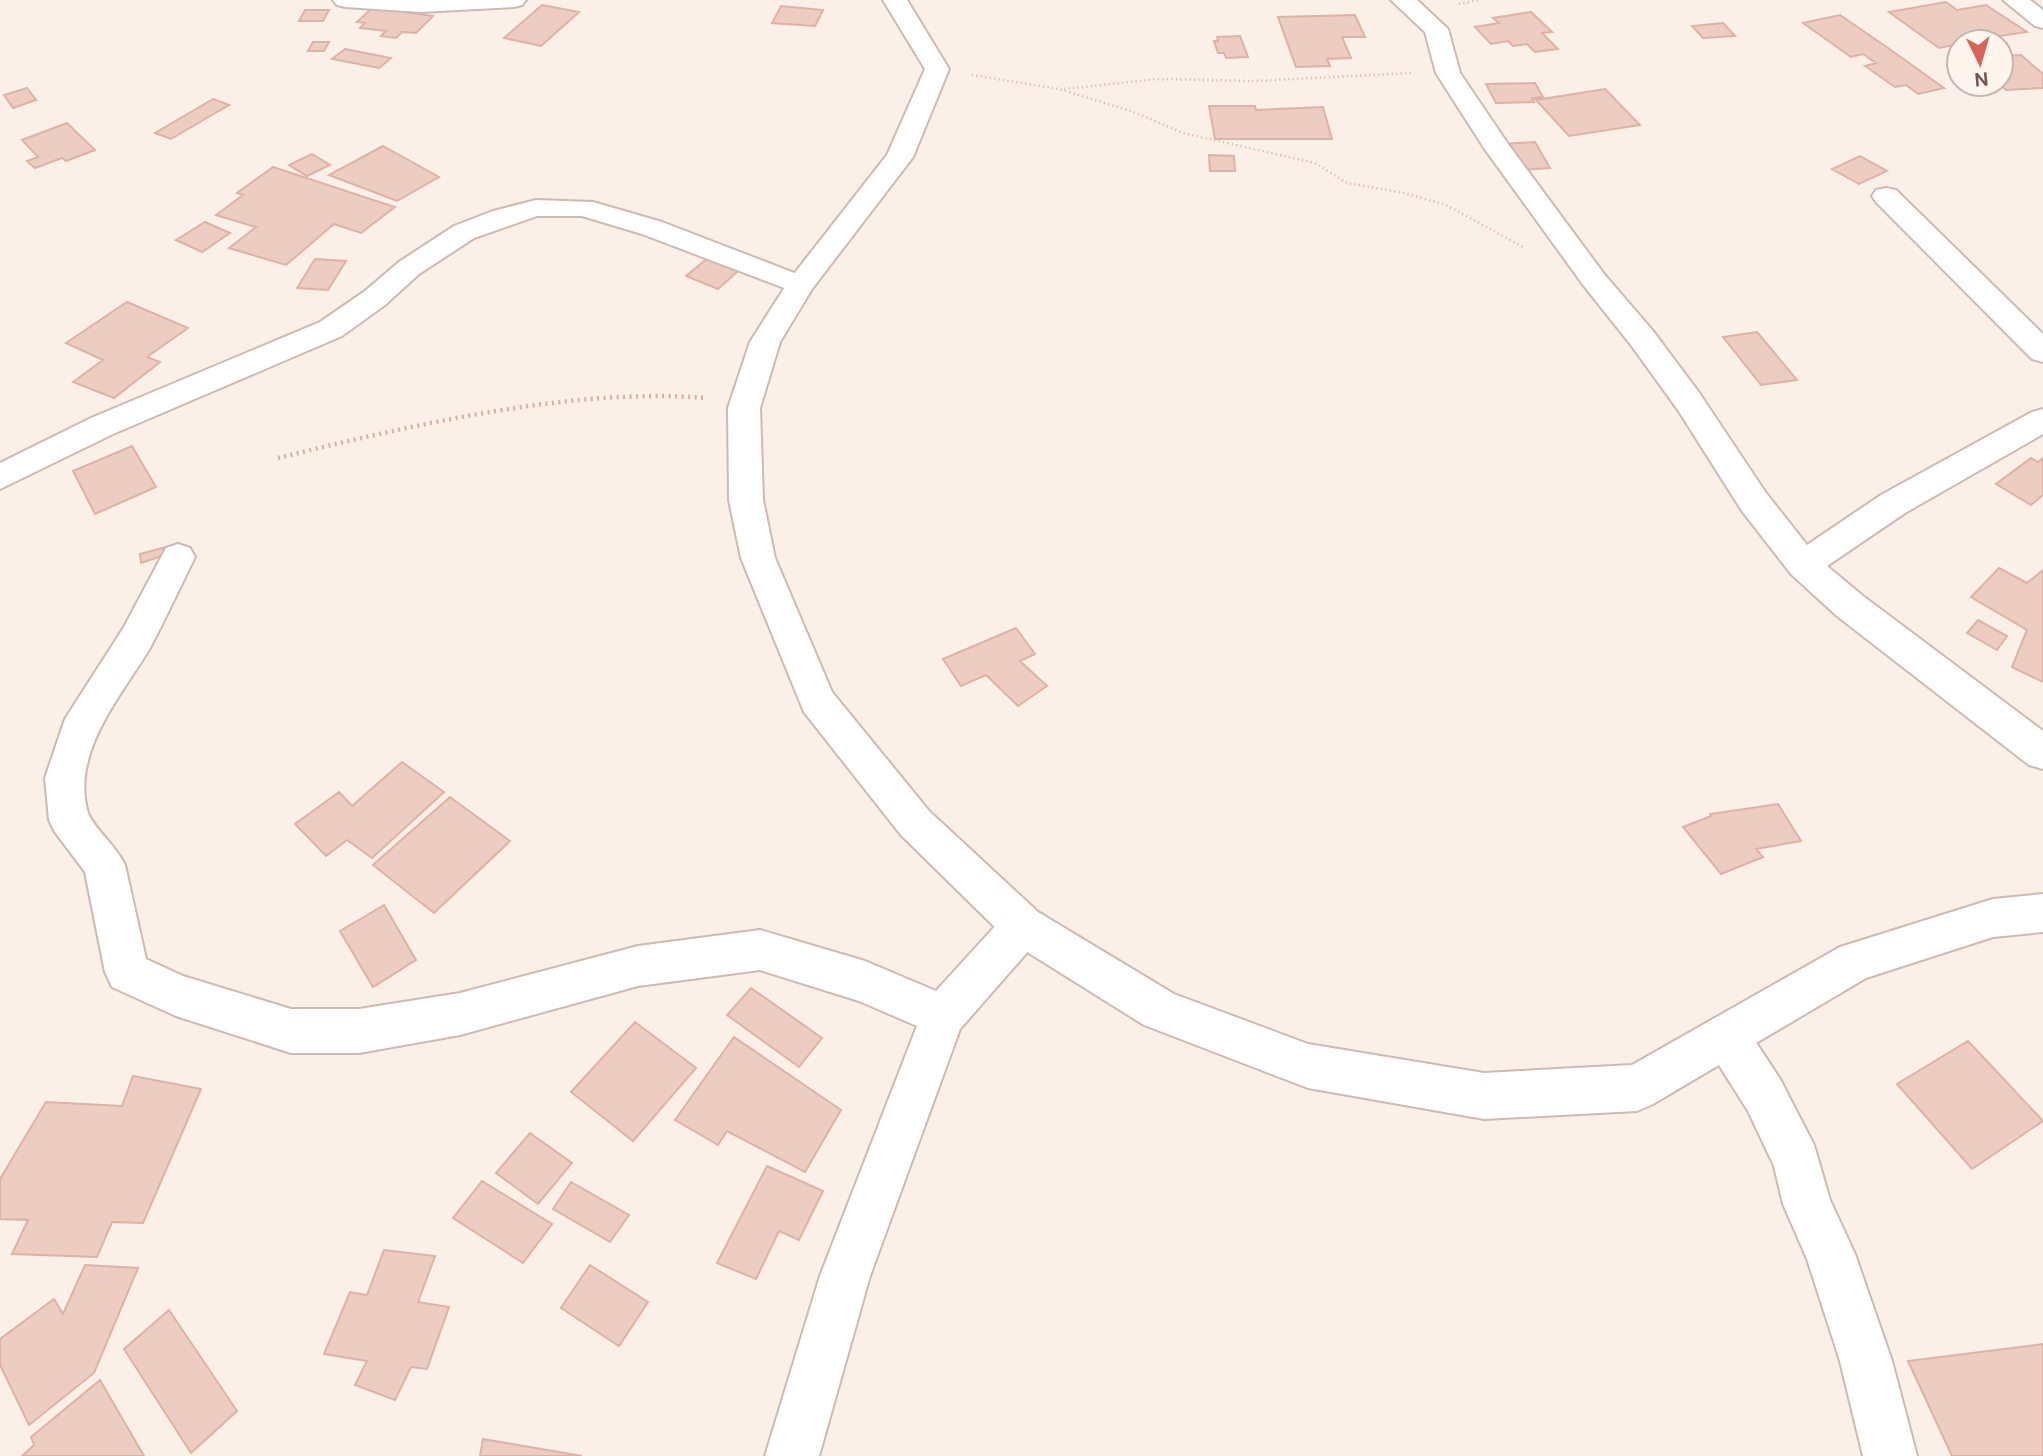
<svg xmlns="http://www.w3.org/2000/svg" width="2043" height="1456" viewBox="0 0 2043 1456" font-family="'DM Sans',sans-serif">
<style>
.building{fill:#edcdc2;stroke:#deb2a4;stroke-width:2}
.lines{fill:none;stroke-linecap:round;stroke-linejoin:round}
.minor-casing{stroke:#cdbab2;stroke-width:4}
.tertiary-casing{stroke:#cdbab2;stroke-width:4}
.path-far1{stroke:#d2b0a5;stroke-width:2.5;stroke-dasharray:1 3.5;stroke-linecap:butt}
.path{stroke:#d2b0a5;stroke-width:4.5;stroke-dasharray:2 4.5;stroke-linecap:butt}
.minor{fill:#fff;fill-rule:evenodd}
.tertiary{fill:#fff;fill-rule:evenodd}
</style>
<rect width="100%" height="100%" fill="#faf0e8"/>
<!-- building -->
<path class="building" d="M1946,2L1957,10L1986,5L2027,32L1959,42V44L1939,48L1889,12Z
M542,5L579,12L541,46L504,38Z
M781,6L823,10L815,26L772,23Z
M372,8L433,16L416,33L402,32L396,38L381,36L386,31L360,28L365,23L357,22Z
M305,10H329L323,21H299Z
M1531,12L1552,32L1542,33L1558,49L1535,52L1527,44L1513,46L1508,41L1491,44L1475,27L1499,23L1493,18Z
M1355,15L1365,37H1342L1351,58L1327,59L1330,66L1296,67L1278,17Z
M1840,15L1888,48L1944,88L1918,94L1906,85L1895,87L1865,66L1876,63L1863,54L1851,57L1803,23Z
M1723,23L1735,36L1703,38L1692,26Z
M1240,36L1248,57L1226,58L1224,53H1218L1214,41H1218L1217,37Z
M313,42H329L324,51H308Z
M345,49L391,58L379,68L332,59Z
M2021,55L2043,74V88L2006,90L1999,84L2001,56Z
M1535,83L1543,97L1532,98L1534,102L1496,103L1486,84Z
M27,88L36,100L13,108L4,95Z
M1605,89L1640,125L1569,136L1536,100Z
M213,99L229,105L171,139L155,133Z
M1209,106H1255L1256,110L1323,107L1332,139H1215Z
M67,123L95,150L66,161L62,158L35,168L27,161L38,157L22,140Z
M1535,142L1550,168L1520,170L1505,144Z
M383,146L439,177L397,201L329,175Z
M312,154L330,165L307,176L289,165Z
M1209,155L1234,156L1235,171H1210Z
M1860,156L1887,171L1859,184L1832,169Z
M273,167L395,207L361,233L334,224L286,265L229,248L256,227L216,215L243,195L237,193Z
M205,222L230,233L202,252L176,240Z
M708,258L739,270L718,289L686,276Z
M315,259L346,261L328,290L297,288Z
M127,302L188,328L147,357L160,362L114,398L73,382L103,360L66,343Z
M1757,332L1797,380L1761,385L1723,337Z
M132,446L156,487L95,514L73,471Z
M2031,458L2038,462L2043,458V495L2031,505L1996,484Z
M170,546L171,553L141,563L140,554Z
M1999,568L2027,583L2043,570V682L2012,667L2027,630L1971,597Z
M1978,620L2007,636L1997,650L1967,633Z
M1016,628L1035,654L1020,661L1047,686L1018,706L986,675L961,686L943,659Z
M402,762L444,792L372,858L347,840L326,856L295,824L339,792L352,806Z
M450,797L510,841L434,913L373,865Z
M1778,804L1801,841L1756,849L1763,857L1721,874L1683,827L1711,816L1710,814Z
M384,905L416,960L373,987L340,931Z
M751,988L822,1038L799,1067L727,1015Z
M635,1022L696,1068L633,1141L571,1092Z
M734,1037L841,1110L805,1172L727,1131L718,1145L675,1120Z
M1968,1041L2043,1121L1972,1169L1897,1084Z
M133,1076L201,1089L143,1223L112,1222L97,1257L12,1254L28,1220L0,1219V1179L46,1102L122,1106Z
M530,1133L572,1163L538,1204L496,1173Z
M767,1166L823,1191L799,1240L779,1231L756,1279L717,1263Z
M482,1181L552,1224L523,1263L453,1218Z
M571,1182L629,1215L610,1242L553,1209Z
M384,1250L435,1256L418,1302L449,1307L427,1369L411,1367L395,1400L355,1385L367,1361L324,1354L350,1292L367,1295Z
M85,1265L138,1268L94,1373L29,1425L0,1365V1339L54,1299L63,1314Z
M590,1265L648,1302L619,1346L561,1308Z
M169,1310L237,1411L191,1453L124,1349Z
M2043,1344V1456H1952L1908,1361Z
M100,1380L144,1456H22L34,1445L31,1437Z
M483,1439L582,1456H480Z"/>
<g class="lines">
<defs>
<path id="minor" d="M333,0H526L522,5L514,7L421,12L345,7L337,5Z
M1391,0H1417L1448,29L1460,73L1508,144L1604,274L1653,331L1700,394L1766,493L1807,545L1881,495L2032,412L2043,409V434L1905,513L1827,566L1863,596L2043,731V769L2029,765L1837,616L1791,574L1742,511L1678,410L1631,345L1584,286L1484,148L1436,73L1425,32Z
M2003,0H2030L2043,10V28L2035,26Z
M1886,188L1896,190L2043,334V362L2032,359L1876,202L1872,196L1876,190Z
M536,200L593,202L662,222L810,279L815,285L810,291L800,294L642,234L582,216H537L474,238L419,274L385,305L342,336L113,434L0,489V463L91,418L320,322L365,291L399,262L454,226L493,211Z
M178,544L190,548L195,557C180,587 166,618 150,648C122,695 70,753 88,813C93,827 117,847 125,865L146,959L183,976L291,1009H359L460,993L638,946L760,930L865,961L936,991L1008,912L1023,906L1038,912L1044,926L1038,940L960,1029L870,1276L819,1456H765L820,1276L917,1026L859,1001L760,970L638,986L460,1035L359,1053H291L176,1016L112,987L105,972L85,872L55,832L49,820L45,778L65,719L124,627L166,548Z
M1726,1014L1742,1021L1780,1079L1814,1145L1830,1200L1855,1254L1892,1361L1917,1456H1863L1840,1361L1807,1259L1783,1204L1774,1166L1748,1111L1710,1051L1703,1036L1710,1021Z"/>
<path id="tertiary" d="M883,0H907L949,69L913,157L812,289L780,342L760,408L763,500L775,558L832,692L929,811L1038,912L1174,994L1308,1044L1484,1073L1632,1065L1840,947L1993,899L2043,894V932L1993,937L1866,978L1653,1104L1637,1111L1484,1119L1308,1088L1144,1025L1008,940L901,835L804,712L741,558L729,500L728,408L750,342L790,279L887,155L925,69Z"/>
</defs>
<!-- minor casing -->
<use href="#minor" class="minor-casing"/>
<!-- tertiary casing -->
<use href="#tertiary" class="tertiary-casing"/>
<!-- path-far1 -->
<path class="path-far1" d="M1459,4L1479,0
M972,75L1059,89L1131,111L1183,133L1315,163L1347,183L1404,193L1446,205L1523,247
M1064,89L1157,79L1255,81L1411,73"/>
<!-- path -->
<path class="path" d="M278,458C409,426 571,387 706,398"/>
<!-- minor -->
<use href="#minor" class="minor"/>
<!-- tertiary -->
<use href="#tertiary" class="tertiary"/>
</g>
<!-- north arrow -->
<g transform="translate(1980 63) rotate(175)"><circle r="33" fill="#fdf5ee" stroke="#c5b5ae" stroke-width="2"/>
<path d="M0-5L12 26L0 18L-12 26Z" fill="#d7645a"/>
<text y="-10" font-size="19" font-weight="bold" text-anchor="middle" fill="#72564f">N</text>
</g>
</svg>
